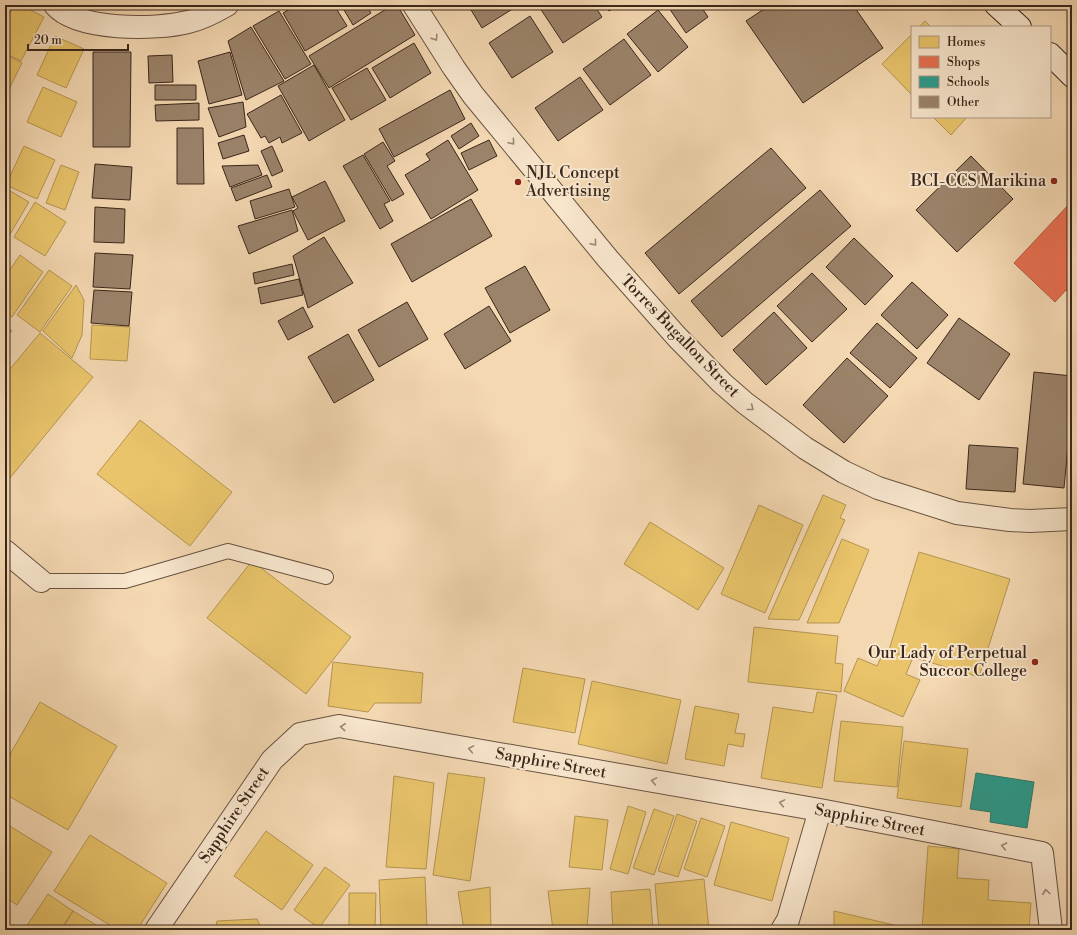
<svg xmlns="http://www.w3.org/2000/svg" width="1077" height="935" viewBox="0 0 1077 935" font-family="'Libre Bodoni',serif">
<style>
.homes{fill:#e9c46a;stroke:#b49552}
.shops{fill:#e76f51;stroke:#b35941}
.schools{fill:#2a9d8f;stroke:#2f7a6c}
.building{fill:#9b836a;stroke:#3a271b}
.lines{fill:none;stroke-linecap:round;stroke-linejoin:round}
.lane-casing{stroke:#685341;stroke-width:16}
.street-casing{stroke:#685341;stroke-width:24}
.secondary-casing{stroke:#3a271b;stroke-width:24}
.lane{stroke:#f8e6cd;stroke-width:14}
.street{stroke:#f8e6cd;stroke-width:22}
.secondary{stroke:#f8e6cd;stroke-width:22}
.oneway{stroke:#998674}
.poi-dot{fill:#8f2418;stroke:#f8e6cd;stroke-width:1.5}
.labels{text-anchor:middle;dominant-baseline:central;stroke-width:4;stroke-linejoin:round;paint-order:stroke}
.poi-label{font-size:16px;fill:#3a271b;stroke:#f8e6cd;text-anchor:end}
.street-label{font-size:16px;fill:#3a271b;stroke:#f8e6cd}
</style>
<rect width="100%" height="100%" fill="#f4d8b2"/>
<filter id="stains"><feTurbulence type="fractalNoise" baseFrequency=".005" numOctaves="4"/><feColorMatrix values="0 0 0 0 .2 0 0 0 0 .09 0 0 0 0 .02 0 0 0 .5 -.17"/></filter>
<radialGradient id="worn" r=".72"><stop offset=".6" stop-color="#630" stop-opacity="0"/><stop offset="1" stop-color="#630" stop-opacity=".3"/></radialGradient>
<!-- homes -->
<path class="homes" d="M14,5H21L44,17L21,61L5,53V23Z
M925,21L931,27H919Z
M912,34V95L882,64Z
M55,36L84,49L66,88L37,75Z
M5,54L22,63L6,95H5Z
M43,87L77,102L61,137L27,122Z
M933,117H967L951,135Z
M24,146L55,160L37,199L6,185Z
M61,165L79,172L65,210L46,203Z
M5,188L29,202L9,236L5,234Z
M35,202L66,222L45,256L14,237Z
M20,255L43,272L12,317L5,313V277Z
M49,270L72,286L40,332L17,315Z
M76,285L84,300L82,335L72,358L43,331Z
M5,325L12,331L5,338Z
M92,325L130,327L127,361L90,359Z
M40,333L93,377L5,484V375Z
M140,420L232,492L190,546L97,474Z
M823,495L846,505L840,518L845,520L799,620L768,619Z
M759,505L803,525L765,613L721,594Z
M650,522L724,568L698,610L624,564Z
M842,539L869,550L839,623H807Z
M919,552L1010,579L979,677L889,650Z
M252,561L351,637L306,694L207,618Z
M754,627L838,636L835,663L843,664L841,692L748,682Z
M885,649L912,660L906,674L920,680L903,717L844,691L858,658L877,666Z
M333,662L423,673L421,703H375L368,712L328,706Z
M523,668L585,679L575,733L513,722Z
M592,681L681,700L667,764L578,744Z
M817,692L837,695L822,788L761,778L773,707L813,713Z
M40,702L117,746L68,830L5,794V763Z
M695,706L739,714L735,733L745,734L743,747L728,744L724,766L685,759Z
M841,721L903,727L897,787L834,781Z
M904,741L968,749L961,807L897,798Z
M448,773L485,778L470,881L433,875Z
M394,776L434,783L426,869L386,867Z
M628,806L646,812L628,874L610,869Z
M654,809L674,816L654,875L633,868Z
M677,814L697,821L678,877L658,871Z
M575,816L608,820L602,870L569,867Z
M701,818L725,826L707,877L684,869Z
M731,822L789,838L772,901L714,885Z
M8,825L52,852L17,905L5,897V830Z
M266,831L313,865L282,910L234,876Z
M90,835L167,883L137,930H118L54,891Z
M928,846L959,849L957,878L989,880L988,900L1031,903L1029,930H922Z
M325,867L350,885L319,928L294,910Z
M425,877L427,930H381L379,880Z
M704,879L709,930H659L655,884Z
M490,887L491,928L483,930H464L458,892Z
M590,888L587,930H553L548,891Z
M650,889L653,930H613L611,892Z
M349,893H376L375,930H349Z
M48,894L73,911L60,930H24Z
M73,911L96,925L94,930H62Z
M834,911L911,929V930H834Z
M257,919L262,930H215L217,921Z
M103,926L110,930H100Z"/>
<!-- shops -->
<path class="shops" d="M1072,201V296L1066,290L1055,302L1014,263Z"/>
<!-- schools -->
<path class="schools" d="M976,773L1034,782L1027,828L990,822L991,812L970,809Z"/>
<!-- building -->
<path class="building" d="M297,5H334L347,26L305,51L283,13Z
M341,5H366L371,13L353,25Z
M393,5H397L415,35L329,88L309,56Z
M468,5H519L482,28Z
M538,5H594L602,17L563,43Z
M605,5H618L609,11Z
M667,5H700L708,17L686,33Z
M770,5H853L883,48L803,103L746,21Z
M658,10L688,47L658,72L627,34Z
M279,11L311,64L285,79L253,26Z
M530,16L553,52L512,78L489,43Z
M251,27L284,81L246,100L228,41Z
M624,39L651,75L610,105L583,69Z
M414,43L431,73L390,98L372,68Z
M93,52H131L130,147H93Z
M230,52L242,95L209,104L198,61Z
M172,55L173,82L149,83L148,56Z
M314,65L345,120L309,141L278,86Z
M367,68L386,100L351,120L332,88Z
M580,77L603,110L558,141L535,108Z
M155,85H196V100H155Z
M450,90L465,119L394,157L379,129Z
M281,95L302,133L282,143L280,137L269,143L265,136L261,138L247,114Z
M243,102L246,127L219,137L208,108Z
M199,103V120L156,121L155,105Z
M471,123L479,136L459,149L451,136Z
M177,128H203L204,184H177Z
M244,135L249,151L223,159L218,143Z
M448,140L478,190L431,219L405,175L430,160L426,154Z
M489,140L497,156L469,170L461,153Z
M383,142L395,161L387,166L404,194L392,201L364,154Z
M272,146L283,171L272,176L261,151Z
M771,148L806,188L679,294L645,253Z
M363,155L390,201L384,204L393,221L380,229L343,166Z
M971,156L1013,199L957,252L916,210Z
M95,164L132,167L130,200L92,198Z
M258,165L262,175L230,187L222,166Z
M267,175L272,187L236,201L231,188Z
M325,181L345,221L308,240L293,211L298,208L292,197Z
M289,189L295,207L255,219L250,201Z
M820,190L851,226L722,337L691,301Z
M471,199L492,236L412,282L391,244Z
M95,207L125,209L124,243L94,242Z
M292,210L298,231L249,254L238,226Z
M324,237L353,283L308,308L293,256Z
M854,238L893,276L865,305L826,267Z
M95,253L133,255L130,289L93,287Z
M292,264L294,275L255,284L253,273Z
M525,266L550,310L510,333L485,288Z
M812,273L847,309L812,342L777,306Z
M299,279L303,295L261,304L258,288Z
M912,282L948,315L917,349L881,315Z
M94,290L132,292L129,326L91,323Z
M407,302L428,339L379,367L358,330Z
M489,306L511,341L465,369L444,334Z
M303,307L313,327L288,340L278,321Z
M774,312L807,348L766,385L733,350Z
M959,318L1010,354L979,400L927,363Z
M877,323L917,358L890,388L850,353Z
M348,334L374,380L334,403L308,357Z
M847,358L888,396L844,443L803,405Z
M1034,372L1072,376V403L1064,488L1023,484Z
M969,445L1018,448L1015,492L966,489Z"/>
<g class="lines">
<defs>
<path id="lane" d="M41,581H125L228,551L326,577"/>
<path id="street" d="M55,5C77,31 156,30 188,22C202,19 215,12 227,5
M414,5L454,68L473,95L608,259L677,337L722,383L745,403L805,448L844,472L878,488L957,513L1010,520L1030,521L1072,519
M5,551L41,581
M156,930L272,760L300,734L339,726L820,810L1042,853L1051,930
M782,930L788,920L820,810"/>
<path id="secondary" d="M996,5L1020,27
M1050,54L1072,76"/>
</defs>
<!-- lane casing -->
<use href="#lane" class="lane-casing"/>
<!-- street casing -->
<use href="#street" class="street-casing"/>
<!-- secondary casing -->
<use href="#secondary" class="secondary-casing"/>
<!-- lane -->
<use href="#lane" class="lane"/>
<!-- street -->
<use href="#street" class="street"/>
<!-- secondary -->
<use href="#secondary" class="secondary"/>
</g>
<!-- one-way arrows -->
<defs><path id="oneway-chevron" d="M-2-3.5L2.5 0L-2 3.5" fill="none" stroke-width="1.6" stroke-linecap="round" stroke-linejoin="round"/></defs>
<g class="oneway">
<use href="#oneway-chevron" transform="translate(435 38) rotate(57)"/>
<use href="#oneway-chevron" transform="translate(512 142) rotate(50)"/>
<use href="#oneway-chevron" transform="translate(594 243) rotate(50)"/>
<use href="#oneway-chevron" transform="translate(751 408) rotate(38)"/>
<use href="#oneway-chevron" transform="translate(343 727) rotate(-175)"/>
<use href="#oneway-chevron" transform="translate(471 749) rotate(-170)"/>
<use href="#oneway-chevron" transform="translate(654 781) rotate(-170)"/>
<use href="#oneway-chevron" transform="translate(782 803) rotate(-170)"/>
<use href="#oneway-chevron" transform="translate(1004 846) rotate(-169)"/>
<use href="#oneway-chevron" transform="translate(1046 892) rotate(-97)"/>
</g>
<!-- markers -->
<g class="poi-dot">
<circle cx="1054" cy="181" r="4"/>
<circle cx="518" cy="182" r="4"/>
<circle cx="1035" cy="662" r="4"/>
</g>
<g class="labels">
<!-- poi labels -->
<g class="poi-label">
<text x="526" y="173" text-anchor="start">NJL Concept<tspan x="526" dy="18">Advertising</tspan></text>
<text x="1046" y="181">BCI-CCS Marikina</text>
<text x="1027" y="653">Our Lady of Perpetual<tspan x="1027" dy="18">Succor College</tspan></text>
</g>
<!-- street labels -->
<g class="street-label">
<text transform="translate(680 336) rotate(46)">Torres Bugallon Street</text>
<text transform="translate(551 763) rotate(10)">Sapphire Street</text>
<text transform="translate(234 815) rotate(-56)">Sapphire Street</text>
<text transform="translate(870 820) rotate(11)">Sapphire Street</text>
</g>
</g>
<!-- margin -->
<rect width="1077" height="935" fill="none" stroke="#f4d8b2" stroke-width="20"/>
<rect x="6" y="6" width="1065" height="923" fill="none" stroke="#3a271b" stroke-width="2"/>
<rect x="10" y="10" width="1057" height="915" fill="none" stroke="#3a271b"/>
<!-- legend -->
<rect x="911" y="26" width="140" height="92" fill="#f8e6cd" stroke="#ac9a86"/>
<rect x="919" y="36" width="20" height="12" fill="#e9c46a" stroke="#ac9a86"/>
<text x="947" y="46" font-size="12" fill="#3a271b">Homes</text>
<rect x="919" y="56" width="20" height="12" fill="#e76f51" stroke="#ac9a86"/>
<text x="947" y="66" font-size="12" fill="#3a271b">Shops</text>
<rect x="919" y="76" width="20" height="12" fill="#2a9d8f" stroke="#ac9a86"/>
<text x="947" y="86" font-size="12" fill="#3a271b">Schools</text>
<rect x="919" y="96" width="20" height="12" fill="#9b836a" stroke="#ac9a86"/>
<text x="947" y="106" font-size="12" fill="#3a271b">Other</text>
<!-- scale -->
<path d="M28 44v6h100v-6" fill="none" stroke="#3a271b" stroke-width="2"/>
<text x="34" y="44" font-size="12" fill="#3a271b" stroke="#f8e6cd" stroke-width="3" paint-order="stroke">20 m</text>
<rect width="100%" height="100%" filter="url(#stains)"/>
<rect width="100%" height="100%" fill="url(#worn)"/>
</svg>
